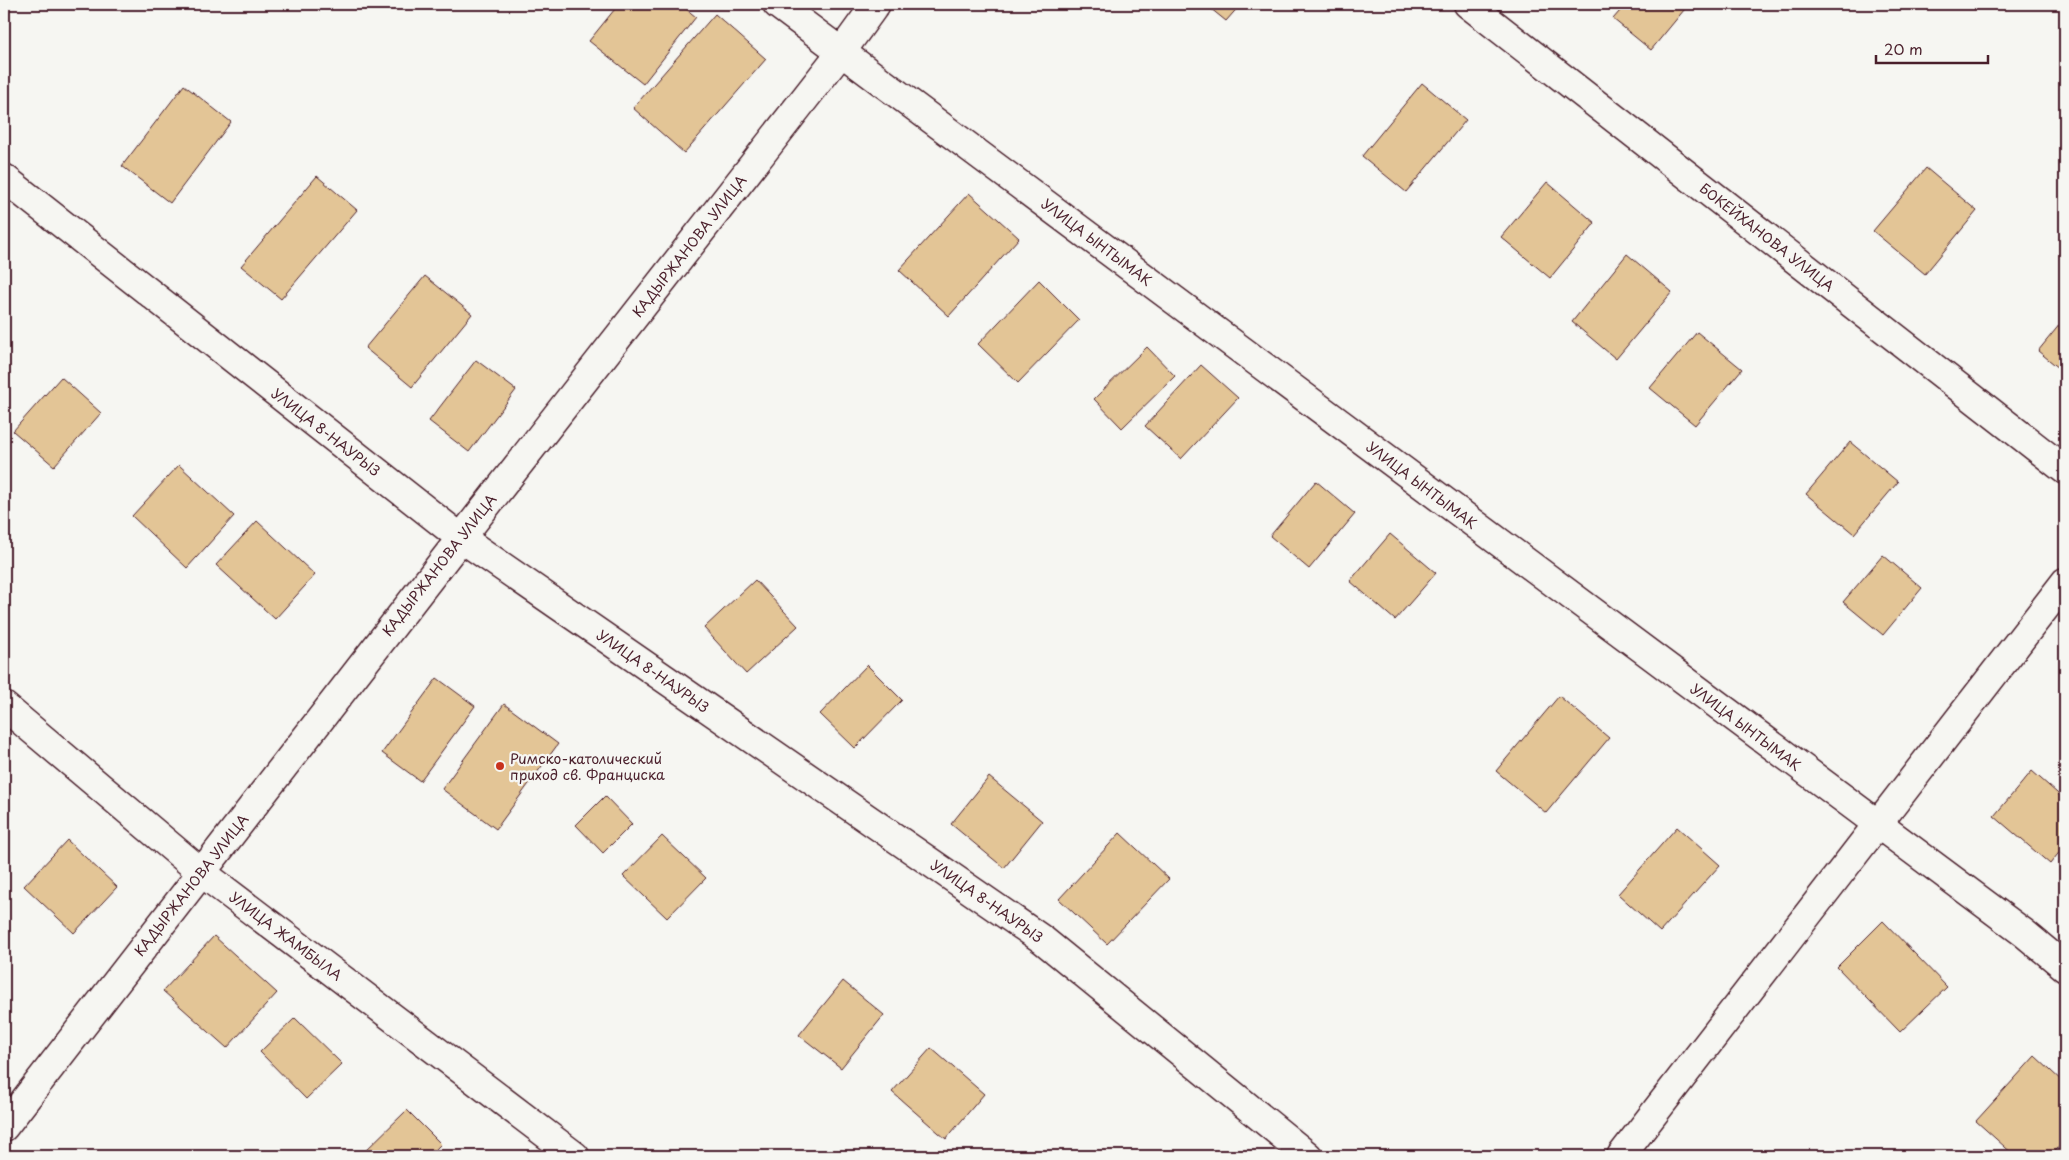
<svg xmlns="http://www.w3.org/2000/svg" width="2069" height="1160" viewBox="0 0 2069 1160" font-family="'Playpen Sans',sans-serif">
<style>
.building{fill:#e3c596;stroke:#4a1f2b}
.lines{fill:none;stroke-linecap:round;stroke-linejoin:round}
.minor-casing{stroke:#4a1f2b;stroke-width:31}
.minor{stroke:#f6f6f2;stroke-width:28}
.poi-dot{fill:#c8321e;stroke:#f6f6f2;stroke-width:2}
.labels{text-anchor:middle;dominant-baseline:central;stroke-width:4.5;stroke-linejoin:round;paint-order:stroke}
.street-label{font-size:14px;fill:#4a1f2b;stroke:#f6f6f2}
.poi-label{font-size:14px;fill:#4a1f2b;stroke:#f6f6f2;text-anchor:start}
</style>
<rect width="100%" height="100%" fill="#f6f6f2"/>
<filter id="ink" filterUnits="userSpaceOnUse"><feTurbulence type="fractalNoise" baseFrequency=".02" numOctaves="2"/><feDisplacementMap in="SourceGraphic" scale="10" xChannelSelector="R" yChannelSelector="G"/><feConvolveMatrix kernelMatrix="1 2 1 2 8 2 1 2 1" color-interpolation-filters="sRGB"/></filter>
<g filter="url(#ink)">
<!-- building -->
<path class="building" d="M619,4H680L696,17L643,84L589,41Z
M1205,4H1241L1226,21Z
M1626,4H1689L1651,50L1613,19Z
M715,14L766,59L684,153L633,108Z
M1422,83L1466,120L1406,192L1362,156Z
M184,85L231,122L170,203L122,166Z
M1926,168L1977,211L1925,274L1873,231Z
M317,176L357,210L281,299L241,266Z
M1547,182L1595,223L1550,278L1501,237Z
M969,193L1019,238L949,316L899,270Z
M1627,254L1672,292L1616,359L1572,322Z
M425,276L472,314L412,387L365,348Z
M1039,280L1079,320L1018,383L978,344Z
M2065,318V373L2038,351Z
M1697,332L1742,369L1695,425L1650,388Z
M1147,347L1175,376L1122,428L1094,399Z
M476,360L516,390L469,452L429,421Z
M1201,365L1238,398L1181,459L1145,426Z
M61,377L101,413L54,466L13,431Z
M1850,442L1898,482L1854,534L1806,494Z
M179,465L234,516L187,568L132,516Z
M1316,481L1355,514L1309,569L1270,536Z
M257,521L315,575L275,619L216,565Z
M1390,534L1436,573L1395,620L1350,581Z
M1883,555L1922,588L1883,635L1843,602Z
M755,580L798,626L746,674L704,628Z
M867,665L902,700L855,748L820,714Z
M437,678L475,706L420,781L382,753Z
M1559,696L1609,738L1546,813L1496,771Z
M504,704L558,744L496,829L442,789Z
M2032,771L2065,800V845L2050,864L1994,816Z
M989,777L1042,821L1004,868L951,824Z
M605,796L632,824L603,853L576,825Z
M1677,827L1720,865L1660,932L1618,894Z
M1120,833L1169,879L1107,944L1059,899Z
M662,836L706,878L667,918L623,876Z
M67,840L117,887L74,933L24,886Z
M1883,921L1947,987L1900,1032L1837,967Z
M214,936L277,993L227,1048L163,991Z
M843,981L884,1015L841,1068L799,1035Z
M295,1018L342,1064L306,1099L260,1052Z
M931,1048L984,1094L946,1139L892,1092Z
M2035,1056L2065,1084V1140L2051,1156H2015L1976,1121Z
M407,1110L441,1144L429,1156H360Z"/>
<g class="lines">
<defs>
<path id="minor" d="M777,4L2024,933L2065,967
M1468,4L2065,470
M4,178L461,538L1043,940L1308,1156
M4,706L201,872L575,1156
M4,1127L461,538L842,51L876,4
M1621,1156L2065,582"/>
</defs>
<!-- minor casing -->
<use href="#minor" class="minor-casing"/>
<!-- minor -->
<use href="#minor" class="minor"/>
</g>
</g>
<!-- markers -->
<circle class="poi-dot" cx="500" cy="766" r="5"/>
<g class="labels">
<!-- street labels -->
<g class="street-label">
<text transform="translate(1767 237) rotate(38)">БОКЕЙХАНОВА УЛИЦА</text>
<text transform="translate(1097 242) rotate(37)">УЛИЦА ЫНТЫМАК</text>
<text transform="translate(689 246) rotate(-52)">КАДЫРЖАНОВА УЛИЦА</text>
<text transform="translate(326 432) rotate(38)">УЛИЦА 8-НАУРЫЗ</text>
<text transform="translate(1422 485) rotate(37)">УЛИЦА ЫНТЫМАК</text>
<text transform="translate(439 565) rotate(-52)">КАДЫРЖАНОВА УЛИЦА</text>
<text transform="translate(653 671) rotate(35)">УЛИЦА 8-НАУРЫЗ</text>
<text transform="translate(1746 727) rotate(37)">УЛИЦА ЫНТЫМАК</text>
<text transform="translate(191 885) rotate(-52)">КАДЫРЖАНОВА УЛИЦА</text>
<text transform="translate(987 901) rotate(35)">УЛИЦА 8-НАУРЫЗ</text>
<text transform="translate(286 936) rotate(37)">УЛИЦА ЖАМБЫЛА</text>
</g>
<!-- poi labels -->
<g class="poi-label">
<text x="510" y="758">Римско-католический<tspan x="510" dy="16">приход св. Франциска</tspan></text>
</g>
</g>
<!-- margin -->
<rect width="2069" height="1160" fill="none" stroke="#f6f6f2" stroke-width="20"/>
<rect x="10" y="10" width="2049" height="1140" fill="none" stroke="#4a1f2b" stroke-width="2" filter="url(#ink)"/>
<!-- scale -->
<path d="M1876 55v8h112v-8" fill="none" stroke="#4a1f2b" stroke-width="2.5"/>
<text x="1884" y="55" font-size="15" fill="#4a1f2b" stroke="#f6f6f2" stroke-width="4" paint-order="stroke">20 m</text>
</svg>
